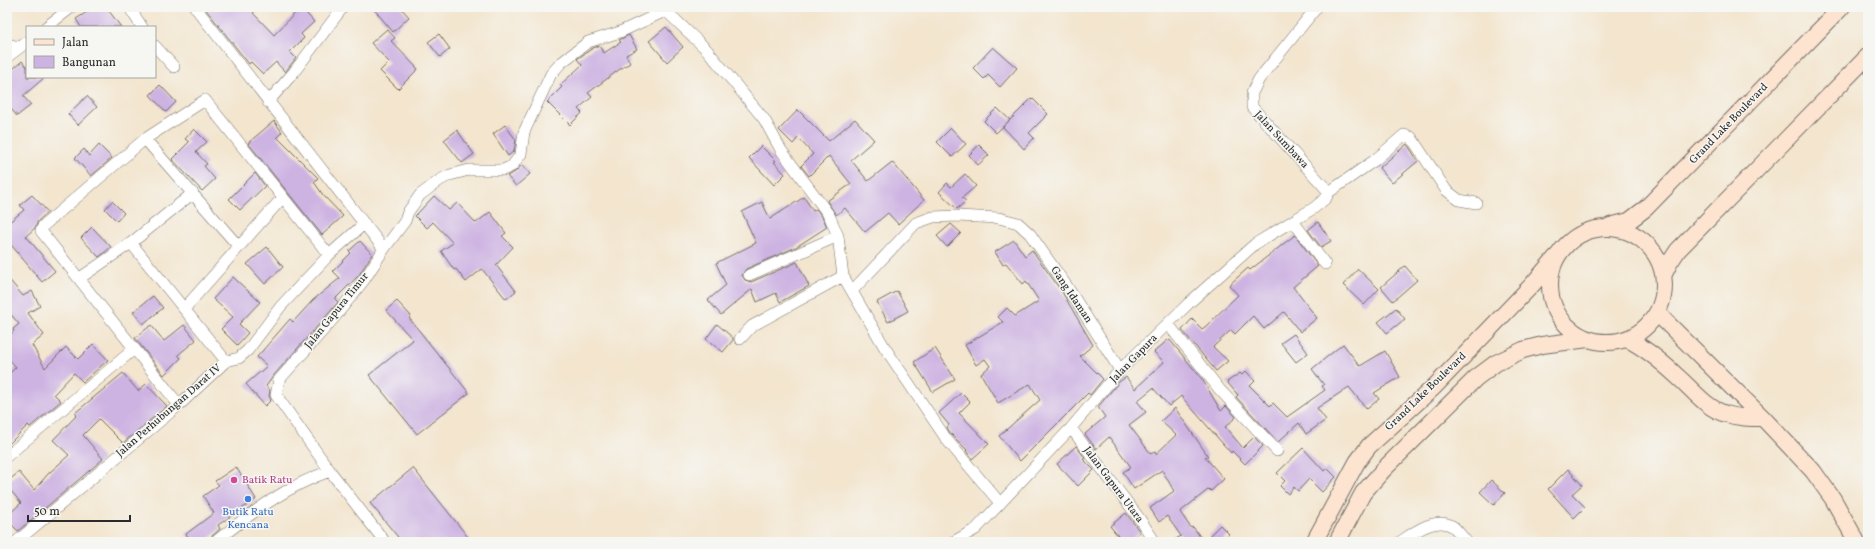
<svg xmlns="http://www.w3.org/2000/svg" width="1875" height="549" viewBox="0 0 1875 549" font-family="Vollkorn,serif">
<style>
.building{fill:#cdb3e2}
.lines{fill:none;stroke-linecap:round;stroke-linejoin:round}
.street-casing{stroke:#716c64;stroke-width:12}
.secondary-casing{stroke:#716c64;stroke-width:18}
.street{stroke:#fff;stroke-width:11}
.secondary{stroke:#fde4d1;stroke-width:16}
.hotel-dot{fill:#d1479c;stroke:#f6f6f2;stroke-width:1.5}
.shop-dot{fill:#3f7fe0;stroke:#f6f6f2;stroke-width:1.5}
.labels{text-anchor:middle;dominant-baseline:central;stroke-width:3;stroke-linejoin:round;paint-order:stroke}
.street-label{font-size:11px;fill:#2b2b2b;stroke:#f6f6f2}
.hotel-label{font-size:11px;fill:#b23c85;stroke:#f6f6f2;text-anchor:start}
.shop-label{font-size:11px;fill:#366cbe;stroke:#f6f6f2}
</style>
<rect width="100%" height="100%" fill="#f6f6f2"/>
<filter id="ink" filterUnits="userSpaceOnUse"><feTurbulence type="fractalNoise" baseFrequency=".025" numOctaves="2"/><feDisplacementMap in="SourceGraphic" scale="8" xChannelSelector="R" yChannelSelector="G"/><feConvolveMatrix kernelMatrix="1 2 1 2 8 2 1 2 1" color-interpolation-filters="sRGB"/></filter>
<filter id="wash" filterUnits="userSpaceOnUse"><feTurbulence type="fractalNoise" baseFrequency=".012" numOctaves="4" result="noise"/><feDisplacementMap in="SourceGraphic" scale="16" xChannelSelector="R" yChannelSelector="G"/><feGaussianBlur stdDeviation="0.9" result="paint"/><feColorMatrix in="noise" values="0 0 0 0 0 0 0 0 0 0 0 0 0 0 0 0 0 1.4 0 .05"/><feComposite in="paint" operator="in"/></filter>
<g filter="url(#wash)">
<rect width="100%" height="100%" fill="#f3e5ce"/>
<g id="blocks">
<!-- building -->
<path class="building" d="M95,7H106L121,27H81L76,19Z
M204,7H260L253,13L274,35L301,7L314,22L301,34L304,38L290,52L296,58L285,72L276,62L263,74L251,62L249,64Z
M372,7H400L409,17L393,32Z
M666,27L683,47L667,62L649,41Z
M387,29L395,38L391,41L418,69L398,89L380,71L389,62L371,43Z
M439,34L450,49L440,57L428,42Z
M629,35L637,49L626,55L630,63L620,69L588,93L592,97L578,109L582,113L570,125L547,102L562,87L560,85L582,65L577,59L593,48L599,46L604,53L621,42L619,40Z
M993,47L1017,68L1000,87L988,75L984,79L973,68Z
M22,61L27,67V77H45L23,96L31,105L17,116L7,104V74Z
M160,85L176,102L166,112L150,95Z
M87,96L97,107L78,125L68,114Z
M1032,98L1048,114L1029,133L1034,138L1024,149L1003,127Z
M997,108L1010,120L996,133L984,121Z
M798,110L829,141L855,119L874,140L851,160L868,181L892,162L924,200L898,224L888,213L865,232L845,208L836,215L827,201L851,184L829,156L809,176L801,166L813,154L798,138L793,144L779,130Z
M274,121L282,132L277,137L318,178L314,182L323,195L343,216L322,235L248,143Z
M505,125L516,140L514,151L508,156L493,134Z
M951,128L966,144L952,157L937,142Z
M194,129L207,142L196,152L207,164L204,166L215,179L202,191L172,159L189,142L185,139Z
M457,130L474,154L462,163L444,140Z
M1407,144L1418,161L1392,183L1379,168Z
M99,145L112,158L91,176L75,158L84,149L89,156Z
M979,145L989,155L978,165L969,155Z
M761,146L776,161L774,162L785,174L774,185L749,158Z
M522,165L530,174L516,186L507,176L515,172Z
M255,173L265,186L240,210L229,199Z
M965,174L976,186L962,198L966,201L957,209L939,192L947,183L951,187Z
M32,195L48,212L38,221L35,228L26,236L55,271L42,282L7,240V224L24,210L20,205Z
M434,196L449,210L457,203L476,223L490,212L506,233L502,236L513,247L496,265L516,291L506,299L482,269L466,282L456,269L454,270L441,251L453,243L433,222L427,228L415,216Z
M804,197L813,211L816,209L823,218L827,227L796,247L746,269L742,275L745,280L751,282L797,262L809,286L780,302L776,293L757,302L752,289L721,315L708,300L726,285L716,263L756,243L742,212L762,202L770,219Z
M112,201L124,213L117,221L105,209Z
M1318,222L1331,241L1321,247L1308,230Z
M951,224L961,233L947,247L937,236Z
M92,227L111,247L99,257L81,238Z
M1295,235L1318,266L1293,287L1317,318L1300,332L1284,312L1264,329L1253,316L1235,334L1231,330L1213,347L1228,361L1216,371L1182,330L1192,319L1202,329L1205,327L1238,295L1229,285L1248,268L1250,270Z
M1014,240L1025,256L1032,250L1062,292L1093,345L1080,356L1103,379L1090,395L1088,393L1020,461L999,436L1040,400L1030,384L998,403L981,374L990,366L985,359L976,365L965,345L1003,322L998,317L1007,308L1015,316L1039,301L1026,281L1023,284L1006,263L1003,265L995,252Z
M360,241L372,254L359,275L335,299L338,302L328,314L274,375L266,386L270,390L269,396L271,400L265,406L246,384L267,366L257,357L290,319L293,322L313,300L340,278L333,271L351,253L349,251Z
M267,247L283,267L265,284L247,264Z
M1405,266L1417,280L1393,301L1381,287Z
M1358,269L1379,289L1364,305L1343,285Z
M7,277L23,296L32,291L40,306L28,313L44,335L32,345L45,368L66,347L78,359L93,344L108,360L83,382L74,373L54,394L61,401L30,427L28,425L7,446V376L16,367L7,357V337L14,331L13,329L19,324L7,310Z
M233,277L260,302L239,324L248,333L237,345L221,329L233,317L213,299Z
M897,291L908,311L888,322L877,302Z
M153,296L163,308L143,324L133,312Z
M397,301L411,316L409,318L469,393L417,434L369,375L413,340L386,310Z
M1396,308L1405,319L1387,333L1378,322Z
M717,324L733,338V340L723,352L706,339Z
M151,325L164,341L184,325L196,340L178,355L181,358L164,375L135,338Z
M1294,334L1308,353L1296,362L1281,343Z
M1169,339L1202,379L1221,411L1226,406L1236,417L1225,427L1243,448L1254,437L1263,446L1245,464L1232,451L1231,453L1181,396L1169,406L1153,388L1137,401L1146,412L1129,425L1151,454L1155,451L1156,454L1176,435L1161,421L1175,408L1208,456L1205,457L1224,479L1211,491L1209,489L1180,512L1191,528L1193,527L1204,542H1171L1181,536L1167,516L1159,522L1150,508L1174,491L1162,470L1134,489L1123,472L1131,467L1109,437L1096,449L1085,434L1105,417L1098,407L1119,382L1126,377L1135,389L1164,362L1154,352Z
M1343,344L1360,366L1385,351L1400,377L1374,393L1379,399L1367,409L1349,387L1317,408L1326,420L1306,434L1299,423L1278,442L1236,397L1238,395L1227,382L1240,373L1242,375L1246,371L1255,381L1250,386L1270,406L1273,403L1287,417L1325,390L1322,386L1324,385L1312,369Z
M935,348L955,379L933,392L914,362Z
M123,373L138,391L146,384L167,406L123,443L99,419L83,435L103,459L18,531L7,520V516L21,503L7,486V482L19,472L34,490L48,474L69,455L53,440L77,415L75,413Z
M961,393L970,402L959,413L989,444L972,459L966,451L967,450L950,433L947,427L949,425L939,413Z
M1076,446L1085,458L1083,459L1094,470L1078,486L1057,464Z
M1303,448L1324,471L1327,468L1336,477L1322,492L1309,479L1298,491L1294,487L1288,494L1280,486L1285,481L1277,473Z
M236,467L256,499L218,525L220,529L205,542H192L186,534L214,513L203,496L219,485L215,481Z
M413,468L472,542H402L370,503Z
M1568,469L1582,485L1572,494L1585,507L1574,518L1548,489Z
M1491,480L1505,493L1494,505L1480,492Z
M1126,513L1140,532L1129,542H1111L1118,536L1110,526Z
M1220,525L1229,534L1221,542H1215L1209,536Z"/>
</g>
</g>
<g filter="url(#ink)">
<use href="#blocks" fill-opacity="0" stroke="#716c64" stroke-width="1"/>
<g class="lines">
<defs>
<path id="street" d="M129,7L142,27
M195,7L384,249L364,280L333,319L279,380L276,395L330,471L385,542
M662,7L707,50L764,119L781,150L829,215L838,236L843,276L885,348L947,440L1000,503
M1317,7L1259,79L1252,93V107L1329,192
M46,27L72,7
M7,44L20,47
M155,46L174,67
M7,57L27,42
M268,102L294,72L343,7
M145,139L239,247
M1329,192L1375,160L1404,135L1411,137L1446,190L1459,200L1476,203
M1293,221L1325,264
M131,243L226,361
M384,249L405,221L408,212L420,195L440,180L450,175L469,170H503L512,166L521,154L524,132L551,74L561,63L588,42L620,32L665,11
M749,275L838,236
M80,278L131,243L193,193
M852,291L916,223L933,217L957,216L999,218L1018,223L1030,234L1068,288L1120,370
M184,309L283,197
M1168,324L1220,390L1277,451
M740,339L752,326L843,276
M179,405L41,231L43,226L145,139L205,100L329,255
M1071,428L1139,518L1155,542
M7,456L134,349
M16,542L179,405L226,361L239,358L248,350L281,306L329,255L364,224
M215,542C250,514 286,486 330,471
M953,542L976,529L1071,428L1120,370L1189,303L1255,244L1314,208L1326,198L1329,192
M1400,542C1413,533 1435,516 1452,526C1457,529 1462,537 1467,542"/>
<path id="secondary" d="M1610,226L1629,221L1646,208L1842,7
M1550 285a57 57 0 1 1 114 0a57 57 0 1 1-114 0Z
M1664,274L1670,262L1678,250L1868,56
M1627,339C1646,348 1662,362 1678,377C1693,390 1707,409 1726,414C1739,418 1750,418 1763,418L1657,313
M1763,418L1813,471L1833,499L1857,542
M1314,542L1357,462L1369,446L1434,387L1532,285L1557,256
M1337,542L1363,493L1384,469L1476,378L1496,363L1523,350L1542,345L1588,339"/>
</defs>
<!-- street casing -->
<use href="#street" class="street-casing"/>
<!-- secondary casing -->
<use href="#secondary" class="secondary-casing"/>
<!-- street -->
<use href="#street" class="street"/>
<!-- secondary -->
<use href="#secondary" class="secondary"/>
</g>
</g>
<!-- markers -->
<circle class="hotel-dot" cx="234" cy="480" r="4"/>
<circle class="shop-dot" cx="248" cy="499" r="4"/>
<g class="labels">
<!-- street labels -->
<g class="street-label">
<text transform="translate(1729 124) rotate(-46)">Grand Lake Boulevard</text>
<text transform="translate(1281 140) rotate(47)">Jalan Sumbawa</text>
<text transform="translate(1071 295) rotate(56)">Gang Idaman</text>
<text transform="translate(337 311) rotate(-51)">Jalan Gapura Timur</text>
<text transform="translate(1134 359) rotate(-46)">Jalan Gapura</text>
<text transform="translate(1426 392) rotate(-44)">Grand Lake Boulevard</text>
<text transform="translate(169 411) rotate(-41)">Jalan Perhubungan Darat IV</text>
<text transform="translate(1113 485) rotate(53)">Jalan Gapura Utara</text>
</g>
<!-- hotel labels -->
<g class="hotel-label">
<text x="242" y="480">Batik Ratu</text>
</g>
<!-- shop labels -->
<g class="shop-label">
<text x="248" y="512">Butik Ratu<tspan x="248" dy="13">Kencana</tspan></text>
</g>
</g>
<!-- margin -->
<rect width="1875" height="549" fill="none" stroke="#f6f6f2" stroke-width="24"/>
<!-- legend -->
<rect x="26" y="26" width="130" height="52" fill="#f6f6f2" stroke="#a5a5a2"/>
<rect x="34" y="39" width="20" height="6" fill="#fde4d1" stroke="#a5a5a2"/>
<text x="62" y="46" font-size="12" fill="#2b2b2b">Jalan</text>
<rect x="34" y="56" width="20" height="12" fill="#cdb3e2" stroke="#a5a5a2"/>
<text x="62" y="66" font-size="12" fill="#2b2b2b">Bangunan</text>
<!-- scale -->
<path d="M28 515v6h102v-6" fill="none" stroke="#2b2b2b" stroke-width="2"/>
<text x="34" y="515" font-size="12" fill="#2b2b2b" stroke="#f6f6f2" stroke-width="3" paint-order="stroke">50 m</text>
</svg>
